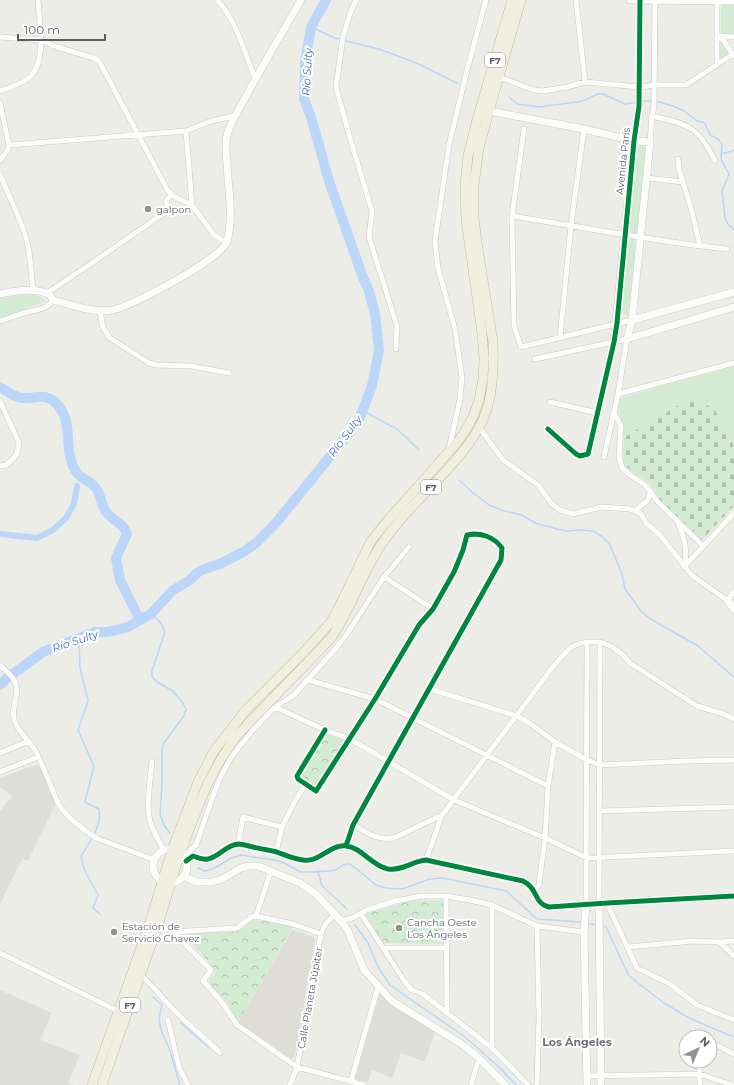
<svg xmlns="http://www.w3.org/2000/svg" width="734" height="1085" viewBox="0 0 734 1085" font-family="Montserrat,sans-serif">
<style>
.industrial{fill:#deded8}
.education{fill:#dfded6}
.grass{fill:#d3ebd3}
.cemetery{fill:url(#cemetery-stones)}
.park{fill:url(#park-crowns)}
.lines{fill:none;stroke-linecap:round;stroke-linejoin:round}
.stream{stroke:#bbd6f8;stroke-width:1.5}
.canal{stroke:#bbd6f8;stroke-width:6}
.river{stroke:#bbd6f8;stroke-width:10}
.street-casing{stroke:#c9cbc9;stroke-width:6}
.secondary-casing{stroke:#cacbca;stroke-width:8}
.highway-casing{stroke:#c5bd93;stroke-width:10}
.street{stroke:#fcfcfb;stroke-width:5}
.secondary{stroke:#fcfcfb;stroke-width:7}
.highway{stroke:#f0eee1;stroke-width:9}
.cycleway-casing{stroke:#fff;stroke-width:8}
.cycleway{stroke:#00873e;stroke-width:5}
.poi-dot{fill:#8f9193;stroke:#fff;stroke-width:1.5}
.labels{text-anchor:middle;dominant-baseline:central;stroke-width:4;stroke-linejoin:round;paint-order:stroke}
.shield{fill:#fff;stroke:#8d8f94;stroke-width:1}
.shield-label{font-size:9px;font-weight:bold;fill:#5c5f66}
.street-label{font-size:10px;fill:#5c5f66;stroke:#fff}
.poi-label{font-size:10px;fill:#5c5f66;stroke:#fff;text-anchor:start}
.water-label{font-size:11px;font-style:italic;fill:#3a70cf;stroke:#fff}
.neighbourhood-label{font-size:11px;font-weight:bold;fill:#6d7178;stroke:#fff}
</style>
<defs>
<pattern id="cemetery-stones" width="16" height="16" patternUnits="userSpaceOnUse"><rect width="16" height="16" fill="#d3ebd3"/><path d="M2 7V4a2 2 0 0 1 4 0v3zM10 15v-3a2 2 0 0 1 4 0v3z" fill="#aec2af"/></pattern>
<pattern id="park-crowns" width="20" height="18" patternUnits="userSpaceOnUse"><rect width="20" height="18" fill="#d3ebd3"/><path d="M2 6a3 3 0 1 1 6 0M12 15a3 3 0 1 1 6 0" fill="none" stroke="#aec2af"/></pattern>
</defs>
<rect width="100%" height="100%" fill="#edede7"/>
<!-- industrial -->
<path class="industrial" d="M35,765L40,766L56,803L28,861L22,859L0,904V811L12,796L0,787V778Z
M0,990L52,1013L40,1040L80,1055L68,1083L74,1085H0Z
M380,992L395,1008L435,1031L425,1062L401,1053L392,1078L372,1070L368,1082L355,1079Z"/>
<!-- education -->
<path class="education" d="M292,930L314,937L315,940L295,1056L292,1059L238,1022Z"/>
<!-- grass -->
<path class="grass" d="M734,2V34H723L721,32V5L723,3Z
M720,40L729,53L721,60H719Z
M642,145L647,149L637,232L635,234L630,233L629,229L638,148Z
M630,239H634L636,244L628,315L627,316L622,310L628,243Z
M22,294H33L45,299V301L0,320V299Z
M734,366V447L714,408L689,399L624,437C622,421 617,414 620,398Z"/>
<!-- cemetery -->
<path class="cemetery" d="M689,399L714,408L734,447V506L702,540L660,500L650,484L624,465L623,460L624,437Z"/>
<!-- park -->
<path class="park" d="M326,734L342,740L344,743L317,786H315L302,779L300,775Z
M443,900V944L384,943L366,916L367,913L411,901Z
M253,920L273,922L293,927L238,1022L226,1001L209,983V979L215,974V970L187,937V935L190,934L239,931Z"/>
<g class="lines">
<!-- stream -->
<path class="stream" d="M311,27L335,38L340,39
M346,41L379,49L419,64L457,83
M509,97L517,104L539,107L577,102L585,100L598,94H603L625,104L646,101H652
M656,101L673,106L684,111L697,121L702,122L705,124L710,135L718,139L722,144L721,159L729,174L722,191L725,218L728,224L734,230
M723,153H726L734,150
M363,411L397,429L419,450
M459,480L473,493L489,505L504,511L522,515L535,523L557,529L568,531L580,530L593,531L601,536L609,543L622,574L625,589L641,611L649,618L698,646L734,677
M151,614C158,619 162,623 165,632L152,671V677L157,682L173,691L183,703L186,709L184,716L163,744L162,751V785L160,814L164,825L170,833
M79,638L80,668L88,701L78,730L94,766L85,802L99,809C102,827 90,841 81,856L84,869L98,895L93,908L101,915
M198,868L205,871L213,869L231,858L241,855L275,860L284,863L300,872H307L330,871L336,870L343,865L350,864L358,870L376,885L386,888L402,889L430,879L443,878L506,891L537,919L582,922
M318,871L322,886L347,909
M586,923L596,925
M355,925L368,943L378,967L390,985L465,1037L501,1069L516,1085
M602,926L606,927L629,976L664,1003L691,1019L734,1037
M153,997L162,1005L159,1019L161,1030L169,1048L180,1085
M181,1023L209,1048"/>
<!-- canal -->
<path class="canal" d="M0,534L37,538L53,530L66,518L74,504L77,486"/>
<!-- river -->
<path class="river" d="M0,387C7,391 13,397 22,398C33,399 44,393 54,401C76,421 62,448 75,470C82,482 90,479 96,488C101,495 101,506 107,513C114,522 123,522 127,534L116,558L120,580L140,620
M0,685L6,679L43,652L95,632H107L117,630L128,627L140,620L151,614L172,591L190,580L197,573L202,570L222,563L245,551L256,543L276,523L353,428L360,417L372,386L379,350L375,314L369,291L362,275L329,181L311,117L304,99L305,62L311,27L326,0"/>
<defs>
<path id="street" d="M217,0C237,21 244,52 255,78
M356,0L351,11L343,37L336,87L350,138L372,211L369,237L397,326L396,349
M576,0L585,82
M717,36L723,40L734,56
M717,36L734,37
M0,37L40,40L57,47L94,58L99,61L168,191L177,198L192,205L214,235L227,243
M717,65V1
M499,77L534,90L543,91L567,87L585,82L640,87L655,85H686L733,54
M0,91C10,87 23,84 31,76C47,59 39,21 38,0
M0,103L9,145L8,150L0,160
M652,116C664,119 678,121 688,127C700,133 710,150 715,161
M524,129L512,216L514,326L521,347L632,320
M186,131L192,205
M634,141L639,106L640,87V0
M650,142L652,116L654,105L655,0
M9,145L186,131L211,121L235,116
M678,159L679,169L691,208L700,246
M0,174C8,195 20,216 26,238C31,254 31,273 33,290
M646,178L683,182
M512,216C584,227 655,242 727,249
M47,293L89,265L167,211L168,208L166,201L169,197L172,195
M100,311L103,328L110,338L149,363L156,365L191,366L229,373
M0,321C7,319 14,316 21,314C31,310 47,311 53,300
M560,338L571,225L584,129
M535,359L627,339L618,394L604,457
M618,394L734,363
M0,401L19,443L17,453L14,458L6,465L0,466
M550,402L598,413
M614,412L621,426L619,457L622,468L630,475L645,485L657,501L703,546
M479,427L503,460L538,485L552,504L560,510L573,514L601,507L631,509L641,514L646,523L660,535L689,572L694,577L734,605
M548,429L576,454L580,456L588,454L614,342
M449,449L460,399L462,378L455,329L438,268L435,241L449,145L467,70L486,0
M636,510L648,500L650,491
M678,523C685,540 687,548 685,566
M684,567L734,513
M384,577L433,609
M734,592L726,601L734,611
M0,665C4,670 11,674 14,680C22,694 9,708 15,722C20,734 30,741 36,752C45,769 51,788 59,805C67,817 83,830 96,838L155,860
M308,680L375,699L548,786
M430,689L517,716L531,724L555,742L587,760L600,765L686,761L734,760
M275,707L325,730L350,739L454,800L545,838L587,858L734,851
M325,730L297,776L298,779L316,791L375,699L419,625L433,609L454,572L463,550L467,535C481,532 494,537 502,548L501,560L353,825L346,846
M0,753L29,741
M152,761C151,776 146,803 149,817C151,829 159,840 164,851
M0,772L38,757
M600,811L734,807
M353,825C367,833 380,842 396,837L442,815
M238,844L243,817L282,827
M276,852L282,827L295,801L305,785
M184,856L196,845L212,799L221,776L232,756L252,731L275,707L294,695L337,647L347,634L384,577L409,547
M426,860L442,815L555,664L570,648L578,644L587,642H600L611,646L622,654L630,663L697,706L724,714L734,719
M186,861L193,856C198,858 203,860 208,859C219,857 226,845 238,844C243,844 248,846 253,847C261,849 269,850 277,852C285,855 294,859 303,860C319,863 330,844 346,846C361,847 372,866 388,869C402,871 413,861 426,860L523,881C533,885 534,891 538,900C544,912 574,905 586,904L587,642
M534,890L539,885L545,838L548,786L555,742
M446,896L447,1011
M607,903L637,968L670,984L697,1005L734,1020
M599,904L600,642
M492,905V1048
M361,914L405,982L412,990L423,994L492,1048L528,1085
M256,916L271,871
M341,921L352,918L367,910L395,901L421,896H446L470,900L492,905L537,926L584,932
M158,925L173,932L237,928L251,917L256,916L293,924L321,934
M173,932L211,970L203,981L221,1001L237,1025L297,1067L364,1085
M719,942L734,956
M628,947L693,941L719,942L734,941
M383,948H446
M0,953L118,1011
M141,975C153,986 163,999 175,1011C189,1026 206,1038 220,1053
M168,1020L179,1067L188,1085
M698,1036L701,1037
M710,1042L734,1054
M699,1061L700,1085
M587,1076L700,1074L732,1085
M351,1081L378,987
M290,1085L297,1067L321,934L326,923L335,915
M471,1085L479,1058
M537,1085L539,1016L537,926"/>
<path id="secondary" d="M630,0L734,1
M489,111L584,129L634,141L650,142L632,320L627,339
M0,294C16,291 35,287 50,295L53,300C71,305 93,313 112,310C131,307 223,258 227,241C234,216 228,188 227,163C226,154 225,144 227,135C230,123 238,111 244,100C262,66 282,33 301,0
M632,320L734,292
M627,339L734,307
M614,342L634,141
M153 866a17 17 0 1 1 34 0a17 17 0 1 1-34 0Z
M184,876L196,882H212L222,879L241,868L249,866H258L300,883L316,894L341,921L348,931L364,970L392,1001L463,1045L479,1058L505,1085
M599,904L601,1085
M587,1085L584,932L586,904L734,896"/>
<path id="highway" d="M92,1085L148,928L172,850L198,782L214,751L246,710L304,652L330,623L337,611L371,541L389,519L454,446L464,433L473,417L479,400L483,379L484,358L482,333L466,220L465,185L468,156L477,120L512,0
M102,1085L158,925L180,853L198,807L208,783L221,759L235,738L246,726L331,638C352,608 362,572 383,542C411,501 454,471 479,428C493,403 494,371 493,342L478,249L474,218V185L479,148L489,111L521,0"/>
</defs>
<!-- street casing -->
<use href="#street" class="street-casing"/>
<!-- secondary casing -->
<use href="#secondary" class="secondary-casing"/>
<!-- highway casing -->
<use href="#highway" class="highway-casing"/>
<!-- street -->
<use href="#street" class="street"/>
<!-- secondary -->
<use href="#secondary" class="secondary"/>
<!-- highway -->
<use href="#highway" class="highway"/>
<defs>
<path id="cycleway" d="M548,429L576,454L580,456L588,454L614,342L617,323L634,141L639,106L640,0
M325,730L297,776L298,779L316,791L375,699L419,625L433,609L454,572L463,550L467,535C481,532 494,537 502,548L501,560L353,825L346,846
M186,861L193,856C198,858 203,860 208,859C219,857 226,845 238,844C243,844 248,846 253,847C261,849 269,850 277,852C285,855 294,859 303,860C319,863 330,844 346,846C361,847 372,866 388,869C402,871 413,861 426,860L523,881C539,889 533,903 549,907L607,903L734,896"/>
</defs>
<!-- cycleway casing -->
<use href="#cycleway" class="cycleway-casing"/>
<!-- cycleway -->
<use href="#cycleway" class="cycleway"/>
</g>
<!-- markers -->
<g class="poi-dot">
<circle cx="148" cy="209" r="4"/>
<circle cx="399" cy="928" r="4"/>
<circle cx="114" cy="932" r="4"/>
</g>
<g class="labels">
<!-- shield labels -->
<g class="shield">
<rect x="485" y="53" width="20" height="14" rx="3"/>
<rect x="421" y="480" width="20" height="14" rx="3"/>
<rect x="120" y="998" width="20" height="14" rx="3"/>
</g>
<g class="shield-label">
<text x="495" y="60">F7</text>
<text x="431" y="487">F7</text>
<text x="130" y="1005">F7</text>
</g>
<!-- street labels -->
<g class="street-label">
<text transform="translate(623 161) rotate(-84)">Avenida París</text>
<text transform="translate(310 998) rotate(-80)">Calle Planeta Júpiter</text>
</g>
<!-- poi labels -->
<g class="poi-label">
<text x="156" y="209">galpon</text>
<text x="407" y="922">Cancha Oeste<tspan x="407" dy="12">Los Ángeles</tspan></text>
<text x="122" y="926">Estación de<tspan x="122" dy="12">Servicio Chavez</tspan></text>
</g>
<!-- water labels -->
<g class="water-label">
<text transform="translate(307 72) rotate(-87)">Río Sulty</text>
<text transform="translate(345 436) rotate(-53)">Río Sulty</text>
<text transform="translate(75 641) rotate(-19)">Río Sulty</text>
</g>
<!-- neighbourhood labels -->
<g class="neighbourhood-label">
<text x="577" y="1042">Los Ángeles</text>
</g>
</g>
<!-- north arrow -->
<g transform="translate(698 1049) rotate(44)"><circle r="19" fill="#ffffff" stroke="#bebfc2"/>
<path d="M0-3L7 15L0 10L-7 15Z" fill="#8f9193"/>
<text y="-6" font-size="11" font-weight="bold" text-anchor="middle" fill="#5c5f66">N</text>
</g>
<!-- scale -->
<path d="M18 34v6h87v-6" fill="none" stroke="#5c5f66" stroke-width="2"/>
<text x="24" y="34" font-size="12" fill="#5c5f66" stroke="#ffffff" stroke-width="3" paint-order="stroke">100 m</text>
</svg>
